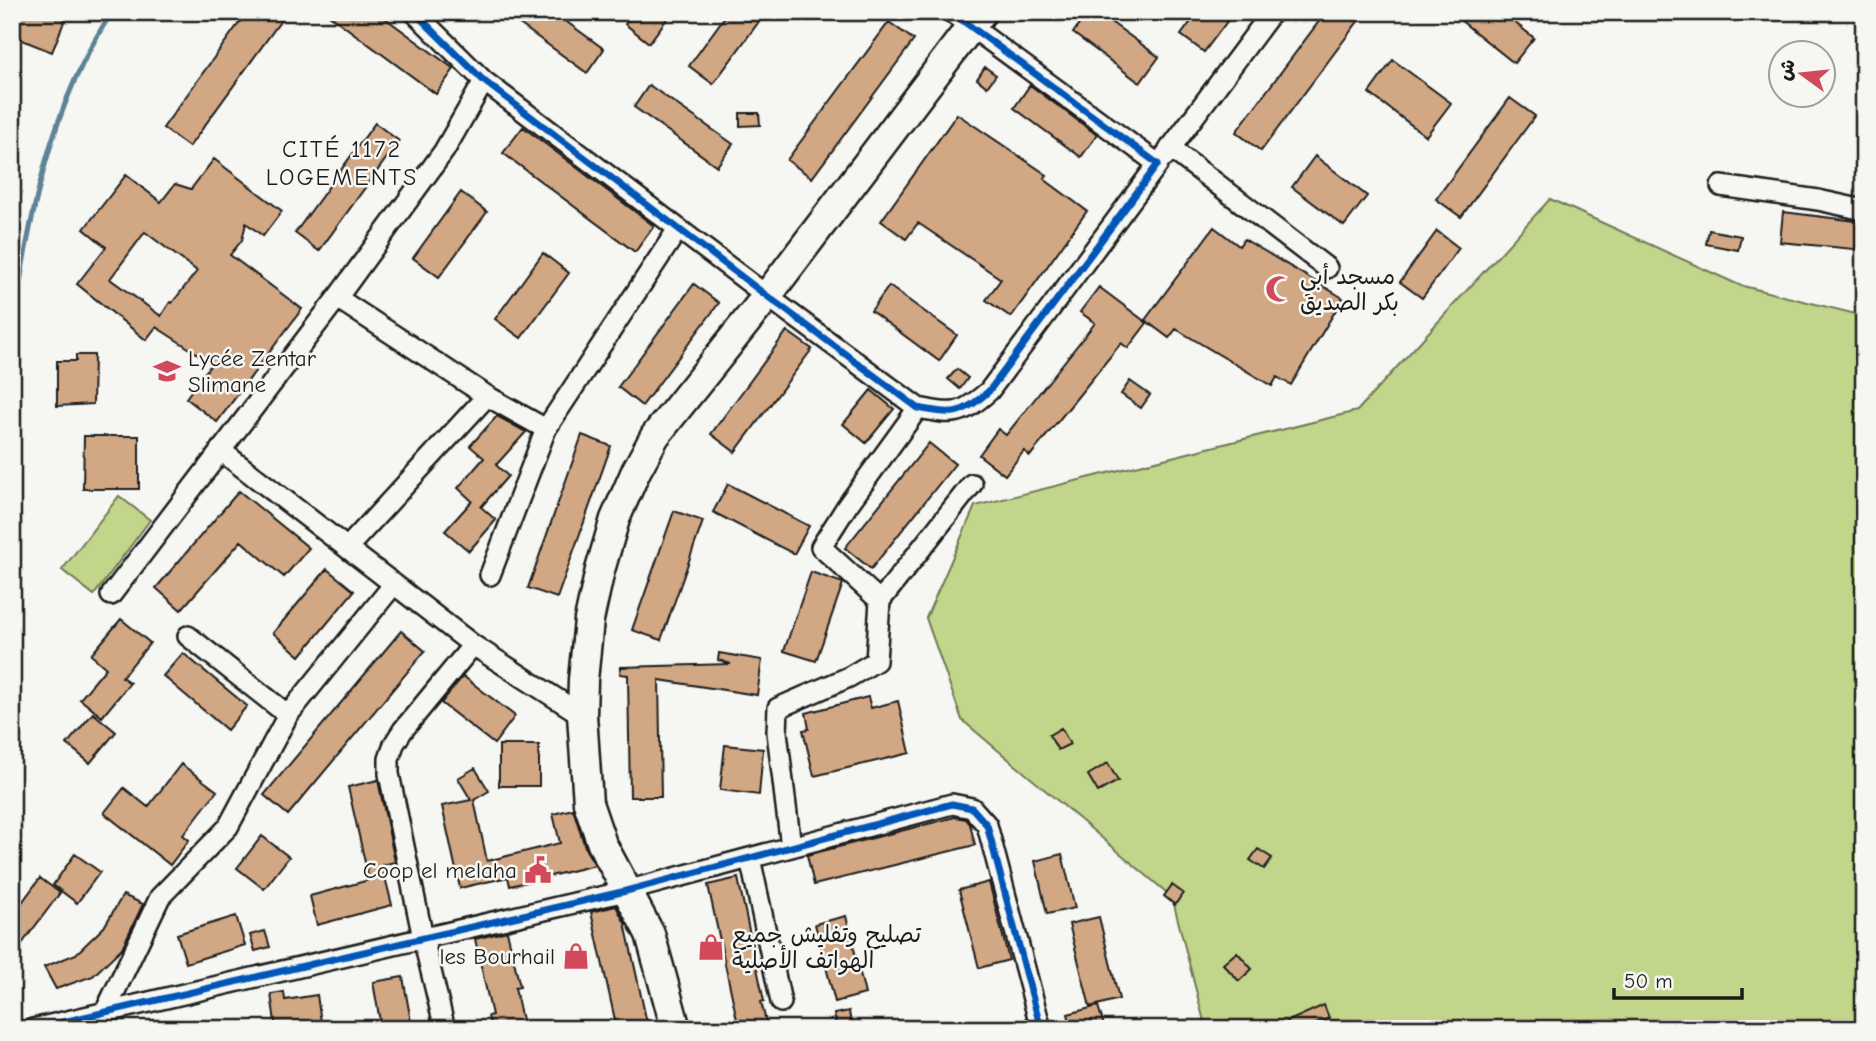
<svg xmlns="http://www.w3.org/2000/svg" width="1876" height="1041" viewBox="0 0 1876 1041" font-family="'Comic Neue','Playpen Sans Arabic',sans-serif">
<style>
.green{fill:#c1d68b;stroke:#6e7954;stroke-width:2}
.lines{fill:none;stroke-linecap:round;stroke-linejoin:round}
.stream{stroke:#5b8395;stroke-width:5}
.building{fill:#d2a884;stroke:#1c1c1c;stroke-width:2;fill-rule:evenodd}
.minor-casing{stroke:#1c1c1c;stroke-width:24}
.secondary-casing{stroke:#1c1c1c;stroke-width:33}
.minor{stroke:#f6f6f2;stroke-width:19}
.secondary{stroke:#f6f6f2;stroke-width:28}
.cycleway-casing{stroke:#f6f6f2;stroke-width:11}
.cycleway{stroke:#0057b8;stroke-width:7}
.labels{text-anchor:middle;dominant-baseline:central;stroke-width:5;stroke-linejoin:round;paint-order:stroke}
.poi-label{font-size:23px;fill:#1c1c1c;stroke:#f6f6f2;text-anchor:start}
.neighbourhood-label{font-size:24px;letter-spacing:2px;fill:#1c1c1c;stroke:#f6f6f2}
</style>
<rect width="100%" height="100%" fill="#f6f6f2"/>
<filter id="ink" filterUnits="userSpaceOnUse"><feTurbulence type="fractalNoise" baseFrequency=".0143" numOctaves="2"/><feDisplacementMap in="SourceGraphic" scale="14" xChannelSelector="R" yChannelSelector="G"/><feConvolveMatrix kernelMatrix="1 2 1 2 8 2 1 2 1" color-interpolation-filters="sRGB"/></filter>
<g filter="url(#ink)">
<!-- green -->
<path class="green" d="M1550,199L1739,285L1864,316V1029H1206L1172,897L962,720L926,618L975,506L1357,411Z
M119,496L150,520L94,595L62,570Z"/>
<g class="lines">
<!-- stream -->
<path class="stream" d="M12,331C30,219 48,108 112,12"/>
</g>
<!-- building -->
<path class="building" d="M12,12H68L52,52L12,36Z
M247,12H287L189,147L163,128Z
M325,12H377L454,69L436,94Z
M503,12H553L604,49L587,73Z
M634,12H672L649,43L625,24Z
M728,12H766L713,84L689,66Z
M1088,12H1097L1159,57L1140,83L1073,33Z
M1198,12H1234L1204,52L1181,35Z
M1326,12H1365L1261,151L1236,132Z
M1450,12H1502L1534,38L1514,63Z
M889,22L914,40L812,178L787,160Z
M1393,60L1451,103L1426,136L1369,93Z
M985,67L996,75L987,87L977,79Z
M649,85L733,144L717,166L634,107Z
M1030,85L1097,135L1081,157L1014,108Z
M1510,98L1535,116L1461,217L1436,199Z
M740,113H759L760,125L740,126Z
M957,114L1047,175L1044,179L1087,211L1011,317L986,300L1001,279L918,223L906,239L881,221Z
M375,123L399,141L319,251L295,233Z
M523,127L654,226L635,252L503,153Z
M1315,156L1367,196L1344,226L1292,187Z
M214,159L282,211L263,236L246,223L242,240L230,255L302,309L217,422L186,398L212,363L156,327L146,340L77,284L106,247L84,229L126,175L161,202L175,184L191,189ZM145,232L197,271L172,303L170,302L161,316L110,279Z
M461,192L487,212L439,277L413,258Z
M1783,212L1864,222V250L1780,242Z
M1214,227L1239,246L1244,239L1343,298L1291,385L1277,377L1272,386L1176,329L1169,338L1145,320Z
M1709,230L1741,236L1738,250L1706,244Z
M1437,231L1459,248L1422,298L1400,282Z
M543,253L569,273L521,338L495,319Z
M694,284L719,303L642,406L618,387Z
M889,286L957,335L939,361L871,311Z
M1099,287L1147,323L1128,348L1121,343L1030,456L1024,451L1005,475L979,455L998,429L1006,435L1095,323L1080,312Z
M787,331L812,349L735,452L711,434Z
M76,355H94L93,404L57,406V361H76Z
M957,369L968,378L960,389L948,379Z
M1130,381L1150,395L1141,408L1121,394Z
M871,390L894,409L866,443L843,424Z
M497,416L526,432L496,465L508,476L481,507L496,520L469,551L445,531L472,501L458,488L484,458L470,446Z
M582,435L611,446L557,598L528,588Z
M84,436H139V489H83Z
M929,443L955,464L871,569L845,548Z
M728,484L809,526L794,554L713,512Z
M239,491L309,548L284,577L241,541L181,610L156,588Z
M674,511L703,521L661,640L632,630Z
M327,569L354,591L300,656L273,633Z
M811,572L843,583L816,661L784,651Z
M121,619L150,643L122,677L130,683L102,717L80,699L106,668L91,655Z
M401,631L425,651L288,815L264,795Z
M183,653L247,706L227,730L163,676Z
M719,653L762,660L757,695L659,680L661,797H630L628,675L620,674L621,667L731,664L718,660Z
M463,676L515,716L494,744L441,703Z
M868,697L871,708L898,701L910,753L814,776L803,730L809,729L806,713Z
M93,713L116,732L90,763L67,744Z
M1061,728L1070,744L1058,750L1049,735Z
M499,745H539V786H499Z
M725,745L763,749L759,795L720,790Z
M1108,763L1118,781L1098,792L1088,775Z
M181,764L217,791L183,835L189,840L170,865L104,813L124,788L148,807Z
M475,768L489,791L474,800L487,861L560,843L553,814L573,809L586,850L595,865L510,886L508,877L460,888L442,806L471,800L458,778Z
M378,780L395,862L382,865L392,905L317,925L310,896L369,880L348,787Z
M955,817L966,819L970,824L975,845L814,885L807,855Z
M262,836L289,857L264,889L237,868Z
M1258,849L1272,858L1264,869L1250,860Z
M75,854L100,872L77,903L53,885Z
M1062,854L1075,908L1047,914L1035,861Z
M40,878L60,893L12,957V916Z
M738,878L764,1001L761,1002L768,1029H739L708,885Z
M989,882L1009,960L979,968L959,890Z
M1172,885L1183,893L1175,905L1164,896Z
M123,895L143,904L122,948L93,976L56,989L44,967L76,954L104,927Z
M616,906L625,923L647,1023L621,1029H617L591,912Z
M236,916L245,945L186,963L177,934Z
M846,916L865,994L835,1002L815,924Z
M1099,917L1119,999L1090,1007L1069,924Z
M265,931L270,947L255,951L250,935Z
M507,931L520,987L515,988L524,1029H491L488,1016L492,1015L475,939Z
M1237,952L1252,969L1239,981L1223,964Z
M403,977L411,1022L381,1027L373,982Z
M284,992L285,1000L317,995L322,1029H276L271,994Z
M1324,1005L1329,1018L1316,1024L1319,1029H1271Z
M1098,1006L1105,1029H1072L1068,1014Z
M849,1011L851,1025L836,1027L834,1014Z"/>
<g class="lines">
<defs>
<path id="minor" d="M414,12L484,81L767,296L918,408C955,415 960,416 989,391L1158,164L951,12
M1170,148L1327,268
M1164,157L1272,12
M1721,186L1818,200L1864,210
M337,298L487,396L546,429
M220,450L473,645L582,715
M347,548L487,396
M490,575L546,429L678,229
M111,595L337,298L444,151L484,81
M880,601L821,547L847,506L918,408
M188,636L288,715L394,584
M791,847L777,732L778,708L849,677L876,661L880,601L972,484
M750,858L781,1002
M105,1012L160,897L228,827L288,715
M33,1029L626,891L952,804L972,808L987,825L1041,1029
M445,1029L423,938L389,774V759L394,744L403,730L473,645"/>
<path id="secondary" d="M676,1029L650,934L602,844L588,803L582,715L583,680L589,620L600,570L615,519L636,471L655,436L767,296L982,12"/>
</defs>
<!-- minor casing -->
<use href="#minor" class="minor-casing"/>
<!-- secondary casing -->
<use href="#secondary" class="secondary-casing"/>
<!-- minor -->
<use href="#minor" class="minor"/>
<!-- secondary -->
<use href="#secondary" class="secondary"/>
<defs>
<path id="cycleway" d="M414,12L484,81L767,296L918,408C955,415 960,416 989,391L1158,164L951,12
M33,1029L626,891L952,804L972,808L987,825L1041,1029"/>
</defs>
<!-- cycleway casing -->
<use href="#cycleway" class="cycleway-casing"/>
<!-- cycleway -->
<use href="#cycleway" class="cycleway"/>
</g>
</g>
<!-- icons -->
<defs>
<symbol id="mosque-bare" viewBox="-9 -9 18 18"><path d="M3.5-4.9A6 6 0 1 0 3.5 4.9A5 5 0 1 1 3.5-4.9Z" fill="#d1495b" stroke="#f6f6f2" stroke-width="2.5" paint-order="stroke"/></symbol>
<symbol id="school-bare" viewBox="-9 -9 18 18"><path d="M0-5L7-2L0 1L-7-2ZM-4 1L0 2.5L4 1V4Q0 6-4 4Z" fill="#d1495b" stroke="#f6f6f2" stroke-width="2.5" paint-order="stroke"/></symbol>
<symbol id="civic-bare" viewBox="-9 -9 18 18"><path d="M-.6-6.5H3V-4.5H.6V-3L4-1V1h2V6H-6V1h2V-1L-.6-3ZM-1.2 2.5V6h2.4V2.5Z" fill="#d1495b" stroke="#f6f6f2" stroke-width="2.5" paint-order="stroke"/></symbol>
<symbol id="shop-bare" viewBox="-9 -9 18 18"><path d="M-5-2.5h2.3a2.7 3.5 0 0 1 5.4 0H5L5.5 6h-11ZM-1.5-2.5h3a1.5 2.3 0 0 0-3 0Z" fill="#d1495b" stroke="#f6f6f2" stroke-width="2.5" paint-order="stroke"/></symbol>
</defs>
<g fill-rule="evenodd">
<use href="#mosque-bare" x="1260" y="270" width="38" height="38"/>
<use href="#school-bare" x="148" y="352" width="38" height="38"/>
<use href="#civic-bare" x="519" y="851" width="38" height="38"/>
<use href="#shop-bare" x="692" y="928" width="38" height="38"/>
<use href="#shop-bare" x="557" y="937" width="38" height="38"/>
</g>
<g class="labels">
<!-- poi labels -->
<g class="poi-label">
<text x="1300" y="276">مسجد أبي<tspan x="1300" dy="26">بكر الصديق</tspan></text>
<text x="188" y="358">Lycée Zentar<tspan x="188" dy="26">Slimane</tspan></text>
<text x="517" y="870" text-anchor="end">Coop el melaha</text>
<text x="732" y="934">تصليح وتفليش جميع<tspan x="732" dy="26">الهواتف الأصلية</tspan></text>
<text x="555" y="956" text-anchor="end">les Bourhail</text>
</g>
<!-- neighbourhood labels -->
<g class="neighbourhood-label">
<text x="342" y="149">CITÉ 1172<tspan x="342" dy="28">LOGEMENTS</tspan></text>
</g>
</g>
<!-- margin -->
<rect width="1876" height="1041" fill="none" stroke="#f6f6f2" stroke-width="42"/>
<rect x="21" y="21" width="1834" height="999" fill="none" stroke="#1c1c1c" stroke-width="2.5" filter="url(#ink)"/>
<!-- north arrow -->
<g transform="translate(1802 74) rotate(285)"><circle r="33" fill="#f6f6f2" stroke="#9f9f9c" stroke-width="2"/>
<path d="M0-5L12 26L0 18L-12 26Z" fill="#d1495b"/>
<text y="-10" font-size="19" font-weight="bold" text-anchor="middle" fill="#1c1c1c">ش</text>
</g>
<!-- scale -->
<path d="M1614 988v10h128v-10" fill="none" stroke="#1c1c1c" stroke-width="3.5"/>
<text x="1624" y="988" font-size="21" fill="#1c1c1c" stroke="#f6f6f2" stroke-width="5" paint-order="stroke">50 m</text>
</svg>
